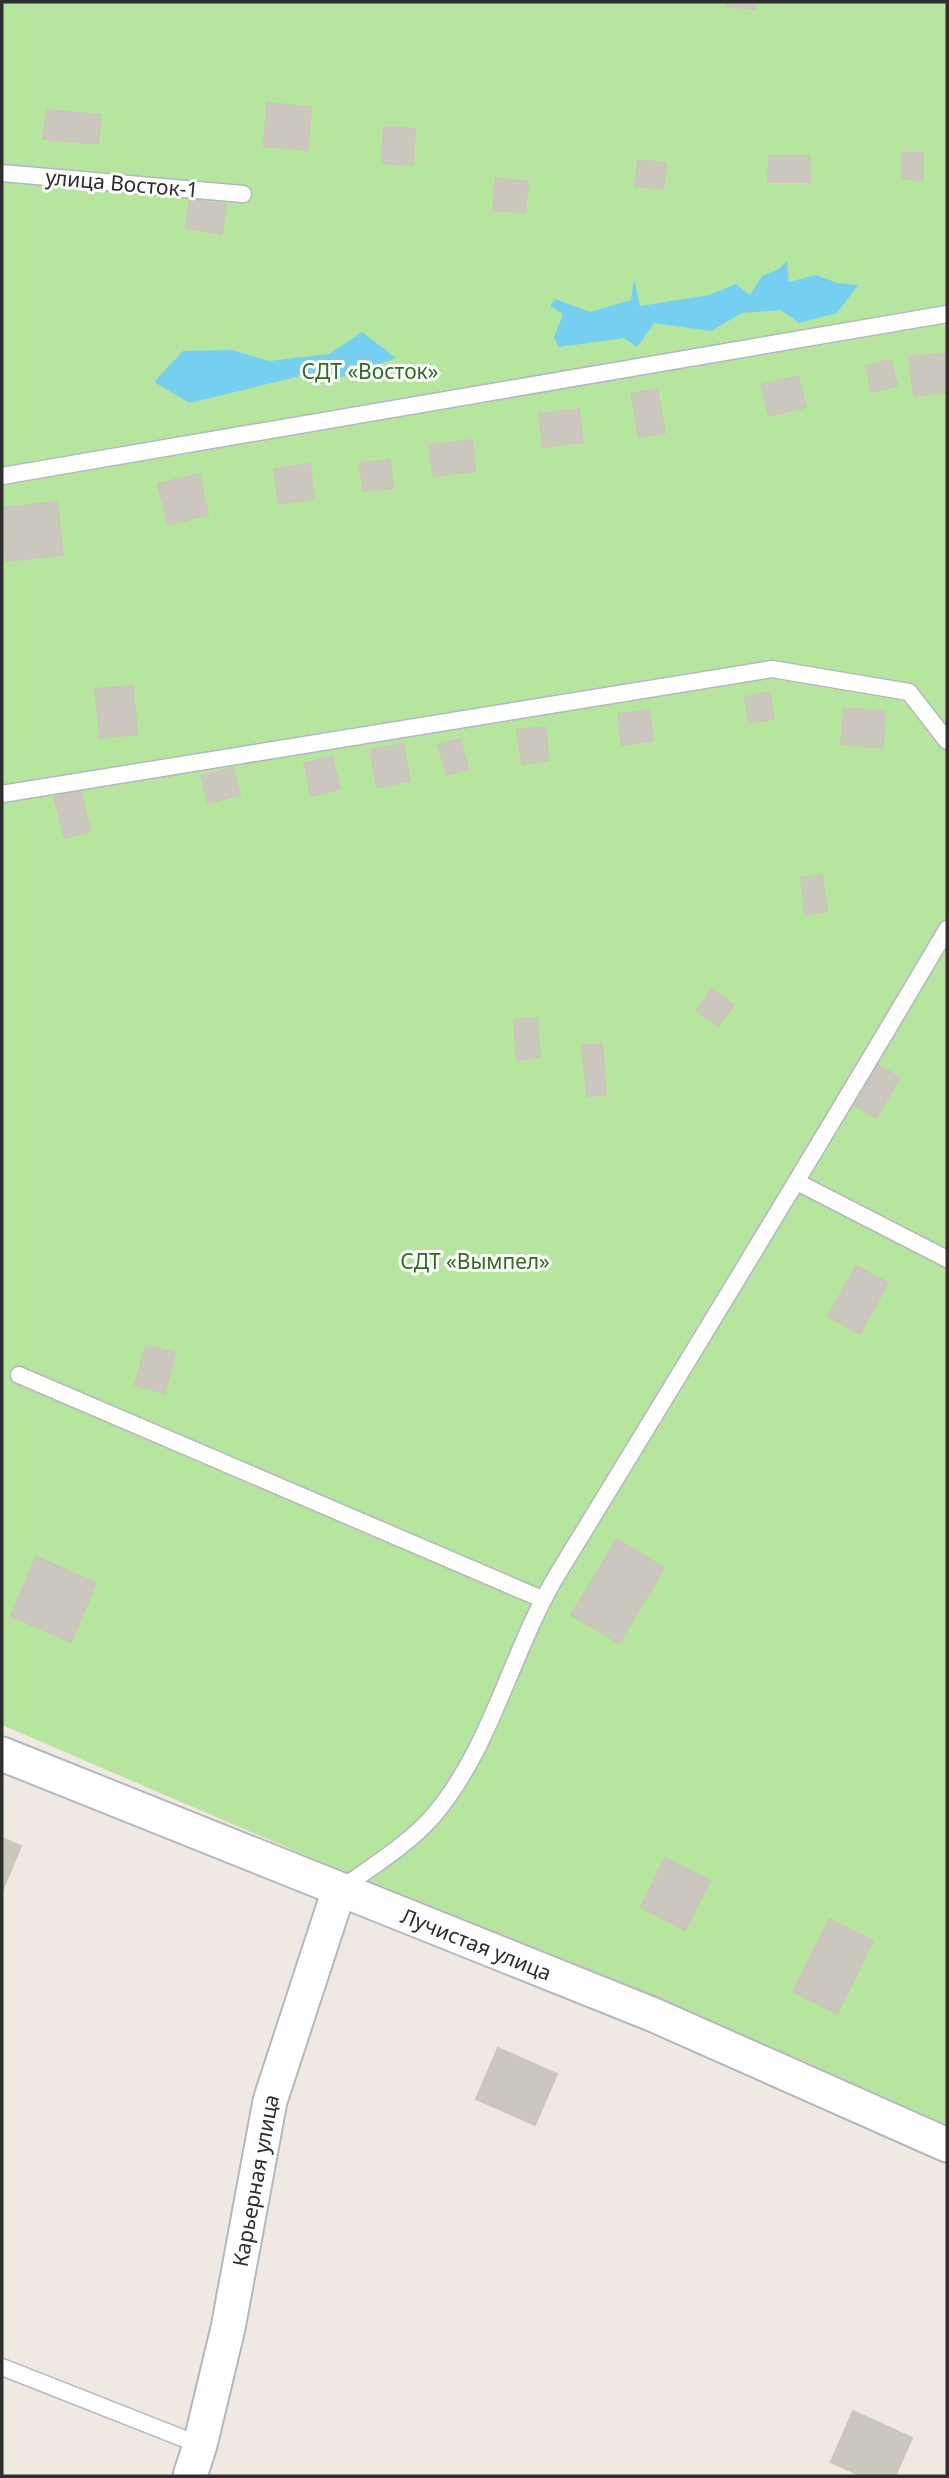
<svg xmlns="http://www.w3.org/2000/svg" width="949" height="2478" viewBox="0 0 949 2478" font-family="'Noto Sans',sans-serif">
<style>
.green{fill:#b6e59e}
.water{fill:#75cff0}
.building{fill:#cbc7bf;stroke:#cbc5ba;stroke-width:2}
.lines{fill:none;stroke-linecap:round;stroke-linejoin:round}
.service-casing{stroke:#b4b7c1;stroke-width:19}
.minor-casing{stroke:#b4b7c1;stroke-width:37}
.service{stroke:#fff;stroke-width:16}
.minor{stroke:#fff;stroke-width:33}
.labels{text-anchor:middle;dominant-baseline:central;stroke-width:6;stroke-linejoin:round;paint-order:stroke}
.street-label{font-size:21px;fill:#2e2e2e;stroke:#fff}
.park-label{font-size:21px;fill:#2c6e1b;stroke:#fff}
</style>
<rect width="100%" height="100%" fill="#efe9e1"/>
<!-- green -->
<path class="green" d="M2,2H947V2131L2,1725Z"/>
<!-- water -->
<path class="water" d="M787,261L789,282L816,275L837,283L858,285L837,313L799,323L781,310L742,313L711,331L654,323L637,347L624,338L559,347L554,337L563,314L550,306L555,299L590,312L631,300L634,278L640,306L709,295L736,284L750,295L762,276L779,269Z
M362,332L396,358L339,378L312,373L190,403L154,382L183,351L232,350L269,361L329,354Z"/>
<!-- building -->
<path class="building" d="M726,2H755V9L726,6Z
M267,103L311,107L308,150L264,146Z
M47,110L101,115L98,144L43,139Z
M384,127L415,129L413,165L382,163Z
M902,153H923V180L902,179Z
M769,156H810V182H768Z
M638,160L666,163L663,189L635,186Z
M496,178L528,182L525,213L493,210Z
M190,199L226,205L222,234L186,228Z
M947,353V392L914,396L909,357Z
M891,360L897,386L872,392L866,366Z
M798,376L806,407L769,416L761,385Z
M657,389L665,433L639,437L631,394Z
M579,409L583,442L543,447L539,414Z
M472,440L475,471L433,476L429,445Z
M390,460L393,488L363,491L360,463Z
M310,464L314,499L279,504L274,469Z
M199,474L208,515L168,525L158,484Z
M57,502L63,555L6,561L2,508Z
M133,686L137,734L100,738L95,689Z
M769,692L774,719L749,723L745,697Z
M844,708L885,712L883,748L841,744Z
M649,710L653,741L622,745L618,714Z
M545,727L549,760L522,764L517,730Z
M460,739L468,769L447,775L438,745Z
M403,744L410,781L377,787L370,750Z
M332,757L340,789L311,796L304,763Z
M233,768L240,795L208,803L201,776Z
M80,791L91,831L65,838L54,797Z
M822,875L827,911L805,914L801,878Z
M712,989L734,1005L718,1026L697,1010Z
M537,1018L540,1057L517,1060L514,1020Z
M602,1044L606,1095L587,1096L582,1046Z
M878,1065L900,1078L876,1118L853,1104Z
M856,1266L888,1283L860,1334L828,1316Z
M146,1345L175,1353L165,1393L135,1385Z
M617,1539L664,1568L619,1643L571,1615Z
M36,1557L96,1583L71,1642L11,1616Z
M2,1838L21,1846L2,1891Z
M665,1858L710,1881L685,1930L641,1907Z
M829,1919L873,1941L837,2014L793,1991Z
M498,2048L557,2074L535,2125L476,2099Z
M853,2411L912,2438L895,2476H862L831,2462Z"/>
<g class="lines">
<defs>
<path id="service" d="M2,173L243,194
M2,476L947,314
M2,794L772,669L909,692L947,741
M797,1182L947,1259
M19,1375L542,1599
M339,1890C371,1867 408,1845 434,1815C492,1746 511,1652 557,1575C688,1361 819,1146 947,929
M2,2367L200,2445"/>
<g id="minor">
<path id="s1" d="M2,1754L654,2015L947,2145"/>
<path id="s2" d="M190,2476L200,2445L228,2328L270,2101L339,1890"/>
</g>
</defs>
<!-- service casing -->
<use href="#service" class="service-casing"/>
<!-- minor casing -->
<use href="#minor" class="minor-casing"/>
<!-- service -->
<use href="#service" class="service"/>
<!-- minor -->
<use href="#minor" class="minor"/>
</g>
<g class="labels">
<!-- street labels -->
<g class="street-label">
<text transform="translate(122 183) rotate(5)">улица Восток-1</text>
<text stroke="none"><textPath href="#s1" startOffset="511">Лучистая улица</textPath></text>
<text stroke="none"><textPath href="#s2" startOffset="303">Карьерная улица</textPath></text>
</g>
<!-- park labels -->
<g class="park-label">
<text x="370" y="371">СДТ «Восток»</text>
<text x="475" y="1261">СДТ «Вымпел»</text>
</g>
</g>
<!-- border -->
<rect width="949" height="2478" fill="none" stroke="#2e2e2e" stroke-width="7"/>
</svg>
